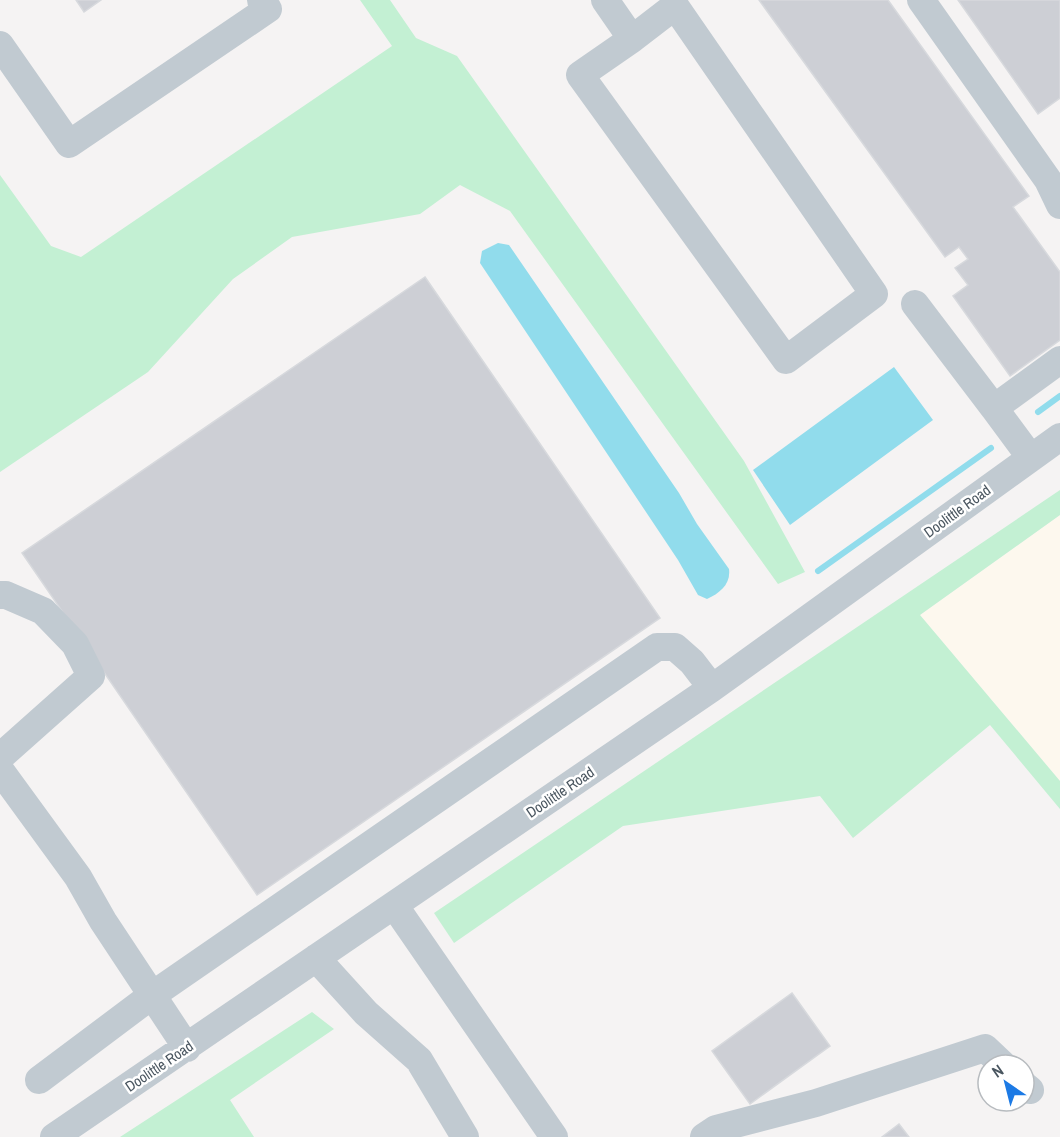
<svg xmlns="http://www.w3.org/2000/svg" width="1060" height="1137" viewBox="0 0 1060 1137" font-family="'Archivo Narrow',sans-serif">
<style>
.commercial{fill:#fdf8ee}
.green{fill:#c3f0d3}
.water{fill:#91dcec}
.lines{fill:none;stroke-linecap:round;stroke-linejoin:round}
.stream{stroke:#91dcec;stroke-width:6}
.building{fill:#cdcfd5;stroke:#d7d9dd;stroke-width:1.5}
.minor{stroke:#c1cad1;stroke-width:28}
.labels{text-anchor:middle;dominant-baseline:central;stroke-width:5;stroke-linejoin:round;paint-order:stroke}
.street-label{font-size:15px;fill:#4a5660;stroke:#fff}
</style>
<rect width="100%" height="100%" fill="#f5f3f3"/>
<!-- commercial -->
<path class="commercial" d="M1060,515V781L920,615Z"/>
<!-- green -->
<path class="green" d="M360,0H390L416,38L457,56L744,461L805,572L778,584L510,211L460,185L420,214L292,237L233,279L148,372L0,472V175L51,246L81,257L392,46Z
M1060,490V515L920,615L1060,781V809L990,725L853,838L820,796L623,826L454,943L434,913Z
M312,1012L334,1029L230,1100L254,1137H120Z"/>
<!-- water -->
<path class="water" d="M498,243L509,245L679,493L697,524L729,569C731,584 720,593 707,599L698,595L678,560L480,263L482,251Z
M894,367L933,420L790,525L753,470Z"/>
<g class="lines">
<!-- stream -->
<path class="stream" d="M1038,412L1060,396
M818,571L991,448"/>
</g>
<!-- building -->
<path class="building" d="M76,0H101L84,12Z
M759,0H888L1029,196L1013,207L1060,272V340L1010,376L953,296L968,285L955,268L968,259L959,247L945,257Z
M958,0H1060V98L1038,114Z
M425,277L660,618L257,895L22,553Z
M792,993L830,1046L750,1104L712,1051Z
M899,1124L909,1137H882Z"/>
<g class="lines">
<!-- minor -->
<path class="minor" d="M605,0L632,39
M921,0L1048,180L1060,205
M675,6L874,294L786,360L580,75L632,39Z
M0,45L69,144L268,9L261,0
M915,304L994,408
M1031,458L994,408L1060,360
M0,595H6L43,611L75,644L91,676L0,757
M0,770L78,877L103,921L187,1048
M394,905L554,1137
M316,958L366,1013L419,1060L465,1137
M39,1080L151,996L657,647H675L692,662L712,688
M1024,1085L1030,1090
M54,1137L712,688L1060,437
M704,1137L716,1129L816,1103L985,1048L1003,1065"/>
</g>
<g class="labels">
<!-- street labels -->
<g class="street-label">
<text transform="translate(957 511) rotate(-36)">Doolittle Road</text>
<text transform="translate(560 792) rotate(-34)">Doolittle Road</text>
<text transform="translate(159 1066) rotate(-34)">Doolittle Road</text>
</g>
</g>
<!-- north arrow -->
<g transform="translate(1006 1083) rotate(325)"><circle r="28" fill="#ffffff" stroke="#b7bbbf" stroke-width="1.5"/>
<path d="M0-4.5L10 22L0 15L-10 22Z" fill="#1c7ae5"/>
<text y="-9" font-size="16" font-weight="bold" text-anchor="middle" fill="#4a5660">N</text>
</g>
</svg>
